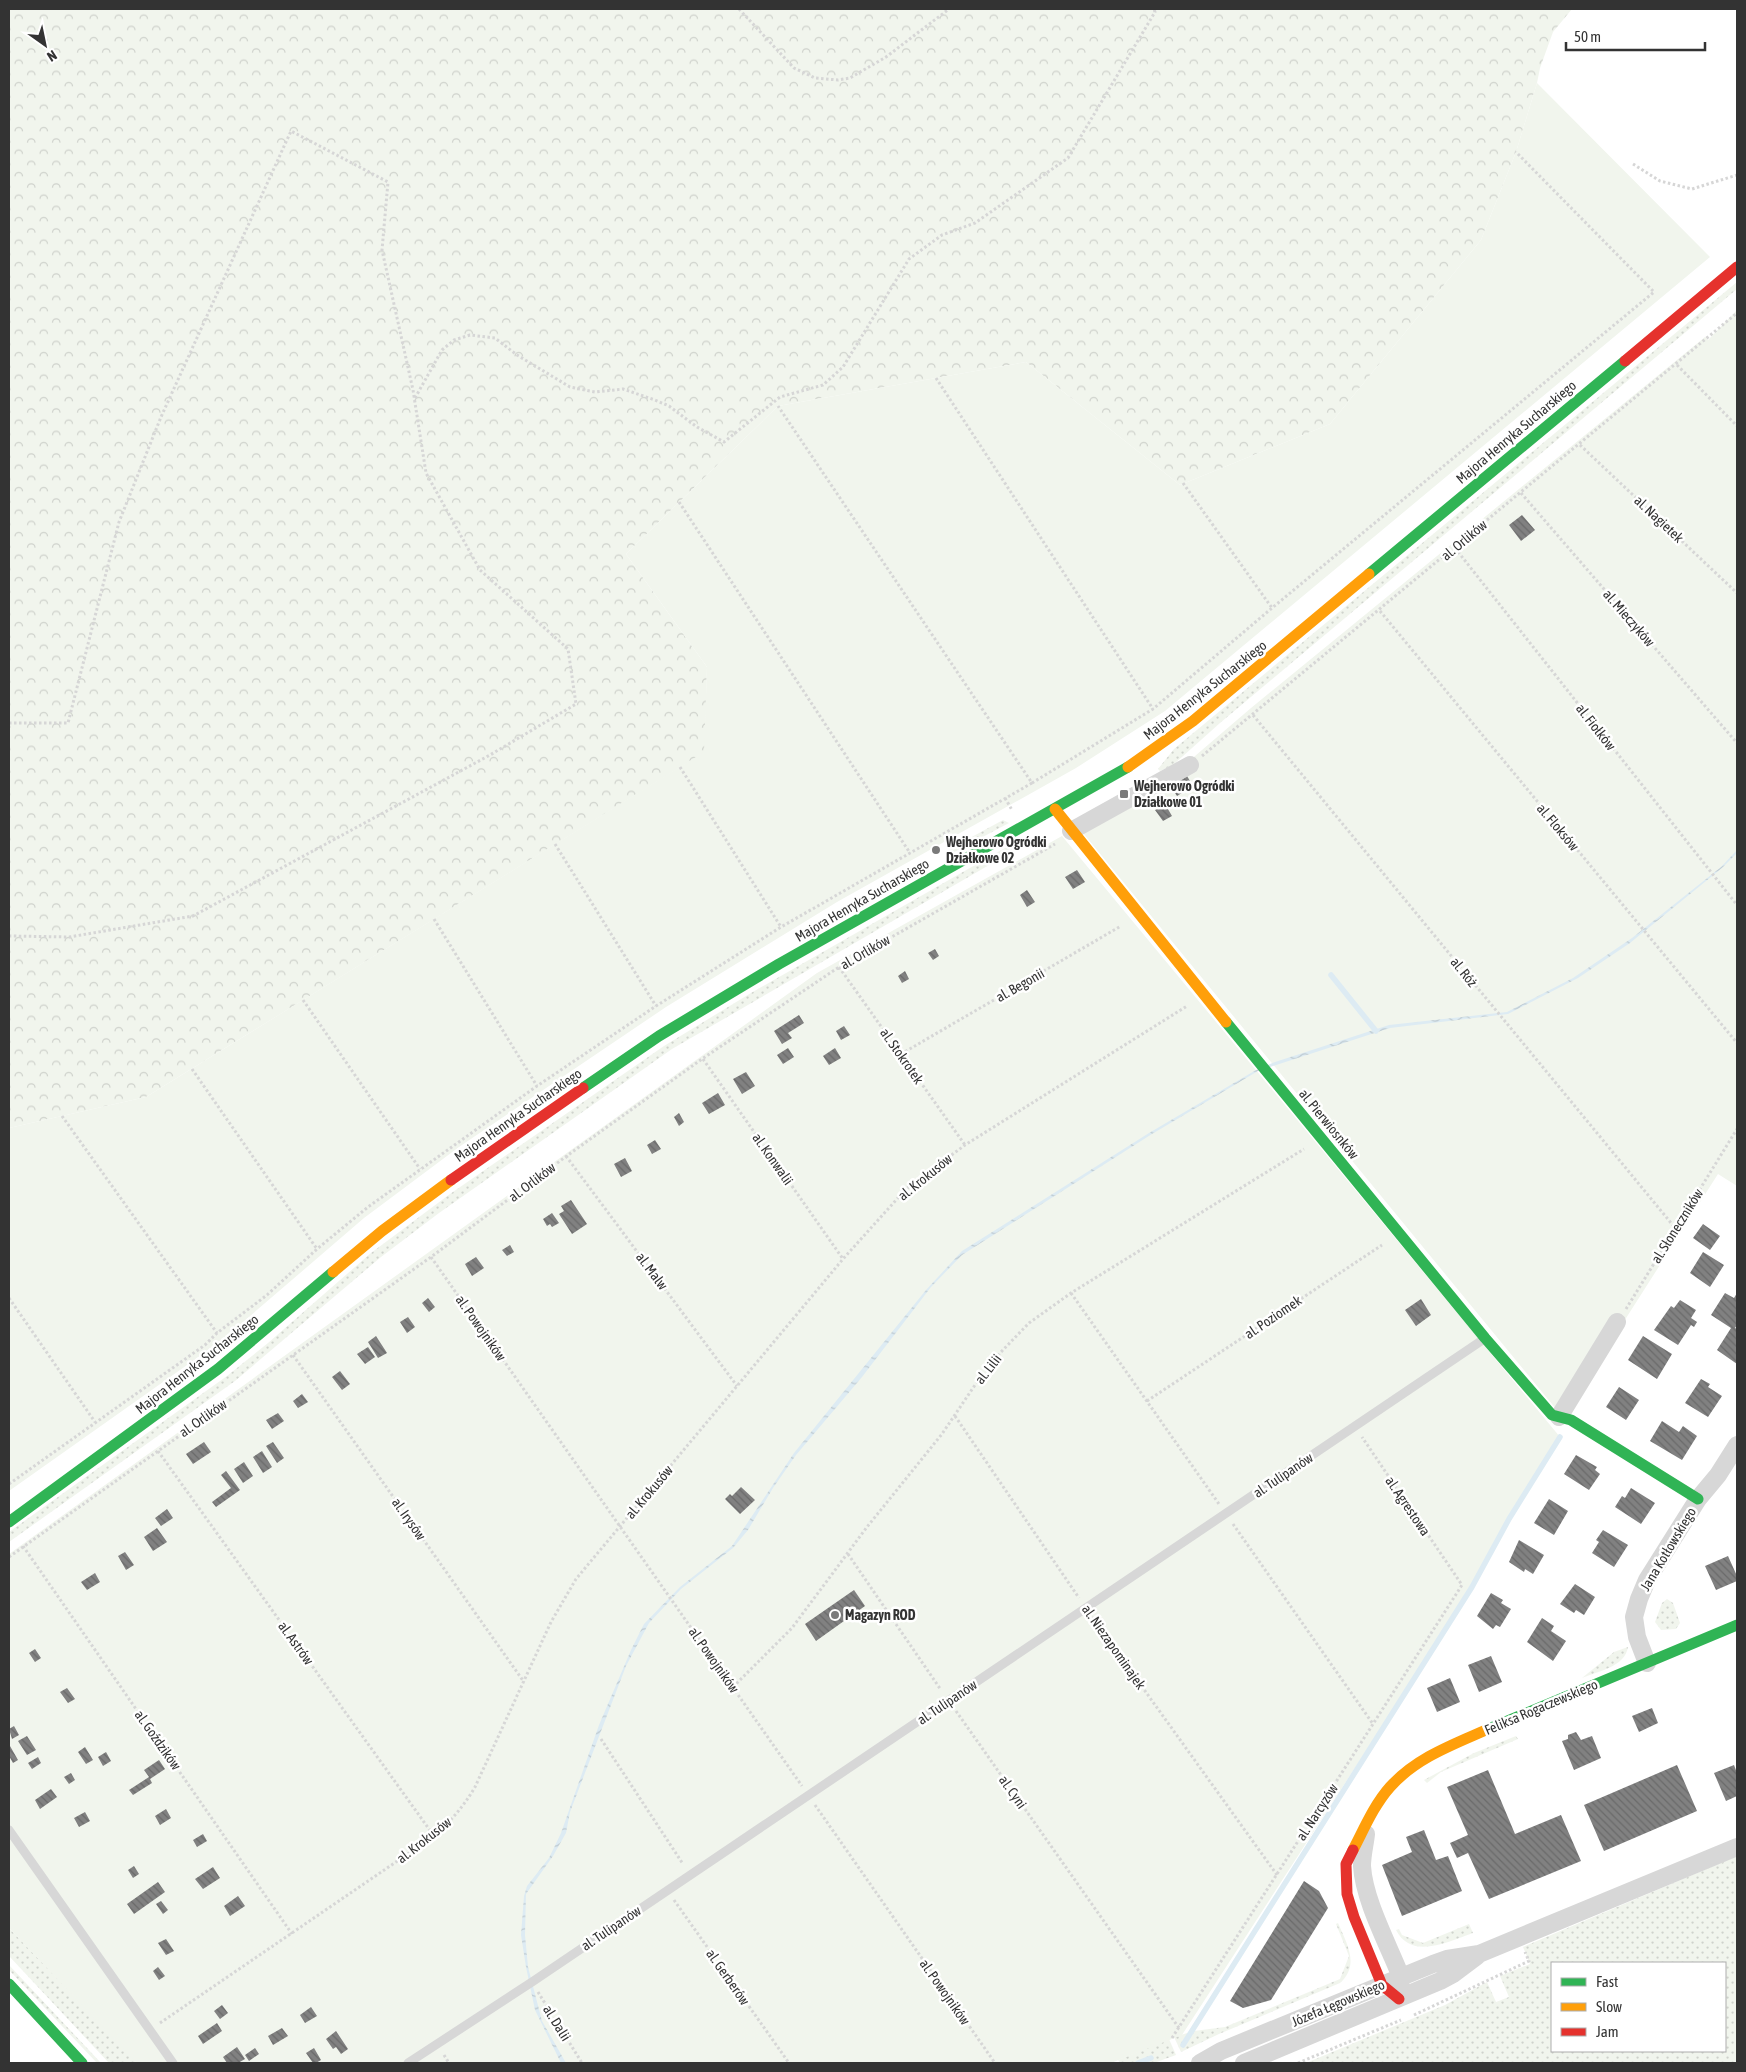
<svg xmlns="http://www.w3.org/2000/svg" width="1746" height="2072" viewBox="0 0 1746 2072" font-family="'Asap Condensed',sans-serif">
<style>
.grass{fill:url(#grass-dots);fill-rule:evenodd}
.forest{fill:url(#forest-crowns)}
.garden{fill:#f1f5ed}
.water{fill:url(#water-waves)}
.lines{fill:none;stroke-linecap:round;stroke-linejoin:round}
.stream{stroke:#ddebf3;stroke-width:5.5}
.building{fill:url(#building-back-hatch)}
.path{stroke:#d6d6d6;stroke-width:3;stroke-dasharray:2.5 2.5;stroke-linecap:butt}
.lane{stroke:#d7d7d7;stroke-width:9}
.street{stroke:#d7d7d7;stroke-width:18}
.fast{stroke:#30b455;stroke-width:11}
.slow{stroke:#ff9f0a;stroke-width:11}
.jam{stroke:#e5322d;stroke-width:11}
.poi-dot{fill:#7a7a7a;stroke:#fff;stroke-width:2}
.labels{text-anchor:middle;dominant-baseline:central;stroke-width:5;stroke-linejoin:round;paint-order:stroke}
.street-label{font-size:14px;fill:#333;stroke:#fff}
.poi-label{font-size:14px;font-weight:bold;fill:#333;stroke:#fff;text-anchor:start}
</style>
<defs>
<pattern id="grass-dots" width="8" height="8" patternUnits="userSpaceOnUse" patternTransform="scale(1.25)"><rect width="8" height="8" fill="#f1f5ed"/><path d="M2 2h.1M6 6h.1" fill="none" stroke="#cfd2cc" stroke-width="1.8" stroke-linecap="round"/></pattern>
<pattern id="forest-crowns" width="20" height="18" patternUnits="userSpaceOnUse" patternTransform="scale(1.25)"><rect width="20" height="18" fill="#f1f5ed"/><path d="M2 6a3 3 0 1 1 6 0M12 15a3 3 0 1 1 6 0" fill="none" stroke="#cfd2cc"/></pattern>
<pattern id="water-waves" width="16" height="10" patternUnits="userSpaceOnUse" patternTransform="scale(1.25)"><rect width="16" height="10" fill="#ddebf3"/><path d="M0 5q4-4 8 0t8 0" fill="none" stroke="#becad1"/></pattern>
<pattern id="building-back-hatch" width="6" height="6" patternUnits="userSpaceOnUse" patternTransform="scale(1.25)"><rect width="6" height="6" fill="#818181"/><path d="M-1 5l2 2M0 0l6 6M5-1l2 2" fill="none" stroke="#6a6a6a"/></pattern>
</defs>
<rect width="100%" height="100%" fill="#fff"/>
<!-- grass -->
<path class="grass" d="M1737,282V289L1220,723L1173,765L1160,771L1158,769L1174,749Z
M1003,820L1009,823L945,857L946,851Z
M1019,840L1022,846L672,1049L439,1213L381,1257L235,1381L9,1542V1532L227,1376L268,1343L371,1253L450,1194L664,1046L751,993Z
M1667,1599L1673,1603L1680,1623L1676,1629L1661,1630L1655,1622L1662,1603Z
M1628,1647C1625,1667 1598,1671 1582,1678L1614,1652Z
M1516,1736L1518,1739L1441,1772L1427,1783L1424,1780L1474,1753Z
M1737,1856V2063H1306L1445,2005L1487,1982L1496,2002L1509,1997L1500,1976L1530,1964L1523,1947ZM1552,1963H1725V2051H1552Z
M1338,1923C1347,1944 1360,1965 1340,1983L1219,2034L1181,2052L1174,2037L1194,2031L1225,2027L1340,1979L1349,1956L1336,1924Z
M1469,1924L1473,1933C1449,1941 1412,1961 1396,1930L1399,1929L1402,1935L1423,1943Z
M9,1928L130,2054L137,2063H109L9,1956Z
M9,1965L101,2063H97L9,1970Z
M1169,2039L1176,2055L1154,2063H1120L1118,2060Z"/>
<!-- forest -->
<path class="forest" d="M9,9H1572L1553,32L1540,68L1537,83L1516,152L1481,240L1330,424L1180,485L1026,362L778,406L626,554L707,667L705,752L146,1097L9,1128Z"/>
<!-- garden -->
<path class="garden" d="M1537,83L1710,257L1165,711L1076,768L837,902L666,1007L459,1147L364,1218L221,1341L9,1491V1128L146,1097L704,752L707,667L626,554L778,406L1026,362L1180,485L1330,424L1481,240L1516,152Z
M1737,310V1186L1718,1174L1621,1326L1556,1409L1083,833L1188,762L1251,708L1705,337L1708,340Z
M1062,836L1560,1437L1509,1519L1472,1587L1182,2035L1111,2063H137L9,1928V1554L817,973Z"/>
<!-- water -->
<path class="water" d="M1737,850V853L1722,868L1630,943L1578,978L1508,1014L1390,1028L1258,1071L1152,1134L962,1255L931,1287L862,1377L796,1455L773,1488L748,1530L733,1548L681,1589L649,1623L626,1666L570,1812L566,1833L553,1856L526,1894L525,1935L528,1967L542,2021L566,2063H561L535,2010L526,1967L521,1935L524,1896L527,1886L549,1858L561,1833L599,1725L631,1650L644,1624L680,1587L732,1546L794,1453L926,1290L962,1251L1149,1133L1256,1070L1275,1062L1389,1025L1507,1012L1573,978L1632,938L1721,867Z"/>
<g class="lines">
<!-- stream -->
<path class="stream" d="M1331,975L1376,1031
M1183,2045L1472,1587L1509,1519L1560,1437
M1138,2063L1151,2058"/>
</g>
<!-- building -->
<path class="building" d="M1522,515L1535,530L1521,541L1509,525Z
M1187,776L1193,786L1177,796L1171,787Z
M1165,804L1172,816L1163,821L1155,810Z
M1077,870L1085,882L1073,889L1065,877Z
M1027,890L1035,902L1027,907L1020,895Z
M935,949L939,956L933,960L928,953Z
M905,971L909,979L902,983L898,976Z
M799,1015L804,1023L788,1033L792,1038L782,1044L774,1031Z
M844,1026L850,1035L841,1040L836,1031Z
M788,1048L794,1057L783,1064L777,1055Z
M835,1048L841,1058L829,1065L823,1056Z
M746,1072L755,1086L742,1094L733,1079Z
M718,1093L725,1105L709,1114L702,1103Z
M679,1113L684,1122L679,1126L674,1117Z
M655,1140L661,1149L652,1154L647,1145Z
M625,1158L632,1171L621,1177L614,1164Z
M571,1200L587,1224L572,1234L559,1214L564,1211L561,1206Z
M552,1213L559,1223L552,1227L550,1224L547,1226L543,1219Z
M1703,1224L1720,1236L1710,1250L1693,1238Z
M510,1245L514,1252L507,1256L502,1250Z
M1703,1252L1724,1265L1710,1287L1690,1273Z
M476,1257L484,1268L472,1276L465,1264Z
M1725,1293L1734,1298L1737,1293V1325L1735,1328L1737,1329V1364L1717,1350L1731,1328L1711,1315Z
M428,1298L435,1307L429,1312L422,1303Z
M1421,1299L1431,1315L1416,1326L1405,1310Z
M1680,1300L1696,1310L1691,1318L1697,1322L1694,1327L1691,1325L1678,1345L1654,1330L1671,1306L1674,1308Z
M408,1317L415,1327L407,1333L400,1322Z
M376,1336L387,1353L378,1358L368,1342Z
M1643,1336L1672,1354L1657,1379L1628,1360Z
M368,1347L375,1357L365,1364L357,1354Z
M340,1371L350,1384L342,1390L332,1377Z
M1701,1379L1710,1384L1708,1387L1722,1396L1708,1417L1685,1403Z
M1619,1387L1639,1400L1626,1420L1606,1407Z
M302,1394L308,1402L298,1408L293,1401Z
M278,1413L284,1421L272,1429L266,1420Z
M1662,1421L1679,1432L1683,1426L1697,1436L1682,1460L1650,1441Z
M204,1442L211,1452L193,1464L186,1454Z
M273,1442L284,1458L277,1463L266,1446Z
M262,1451L272,1467L263,1473L253,1457Z
M1576,1455L1597,1467L1595,1470L1600,1474L1589,1490L1564,1474Z
M244,1462L253,1476L243,1483L234,1469Z
M226,1471L240,1490L216,1507L212,1502L231,1488L221,1475Z
M741,1487L755,1500L740,1514L725,1499L730,1494L732,1496Z
M1631,1488L1655,1503L1641,1524L1615,1507L1622,1496L1625,1498Z
M1549,1499L1568,1511L1554,1535L1534,1523Z
M167,1509L173,1518L161,1526L155,1518Z
M157,1528L167,1542L153,1551L144,1537Z
M1603,1530L1628,1545L1614,1567L1592,1553L1599,1542L1596,1540Z
M1519,1540L1544,1555L1533,1574L1525,1569L1524,1572L1509,1562Z
M125,1552L134,1565L126,1570L118,1556Z
M1728,1556L1737,1576V1581L1716,1590L1705,1566Z
M95,1573L100,1582L87,1590L81,1582Z
M1575,1584L1595,1597L1584,1615L1576,1610L1574,1613L1560,1604Z
M854,1590L865,1606L816,1641L805,1624Z
M1491,1593L1503,1600L1501,1603L1511,1609L1500,1627L1496,1625L1493,1629L1477,1616Z
M1542,1618L1554,1626L1551,1631L1566,1641L1553,1661L1527,1642Z
M35,1649L41,1658L35,1662L29,1653Z
M1491,1656L1502,1682L1479,1692L1468,1665Z
M1450,1678L1460,1702L1437,1712L1427,1688Z
M67,1688L75,1699L68,1703L60,1692Z
M1652,1708L1658,1723L1639,1732L1632,1716Z
M14,1726L19,1735L12,1739L9,1729Z
M1576,1732L1581,1740L1592,1736L1601,1758L1574,1770L1562,1741L1568,1739V1735Z
M27,1736L36,1750L27,1755L18,1741Z
M10,1746L18,1760L13,1763L9,1756Z
M85,1747L93,1760L86,1764L78,1752Z
M106,1752L111,1761L103,1766L98,1757Z
M38,1757L41,1763L32,1769L28,1763Z
M159,1760L165,1769L150,1779L152,1783L133,1795L129,1790L149,1777L144,1770Z
M1677,1765L1697,1811L1604,1851L1584,1805Z
M1734,1765L1737,1773V1796L1726,1801L1714,1773Z
M1488,1770L1515,1834L1561,1815L1581,1861L1489,1899L1468,1853L1457,1858L1450,1843L1468,1835L1447,1787Z
M71,1773L75,1780L69,1784L64,1777Z
M51,1789L57,1797L40,1809L35,1800Z
M166,1809L171,1818L160,1825L155,1816Z
M85,1812L90,1821L79,1827L74,1818Z
M1424,1830L1436,1860L1448,1856L1462,1891L1402,1916L1382,1865L1412,1852L1406,1837Z
M203,1834L207,1841L197,1847L193,1840Z
M134,1866L139,1874L133,1878L128,1870Z
M213,1867L220,1878L203,1889L195,1879Z
M1304,1881L1319,1891L1328,1908L1271,2000L1243,2008L1230,2001Z
M158,1882L165,1892L134,1914L127,1904Z
M238,1896L245,1906L230,1916L224,1906Z
M161,1901L168,1910L163,1914L156,1904Z
M166,1939L174,1951L166,1955L158,1943Z
M158,1967L165,1976L159,1980L153,1971Z
M222,2005L228,2013L220,2019L214,2011Z
M311,2007L317,2016L305,2023L300,2015Z
M217,2023L222,2031L203,2044L198,2036Z
M282,2028L288,2036L273,2045L268,2036Z
M336,2031L348,2049L341,2054L336,2047L333,2049L326,2039Z
M237,2047L245,2059L238,2063H227L223,2057Z
M255,2048L259,2054L249,2061L245,2055Z
M314,2048L321,2060L316,2063H313L306,2053Z"/>
<g class="lines">
<!-- path -->
<path class="path" d="M739,9L794,68L815,78L838,80L850,78L886,57L949,9
M1633,164L1660,181L1692,189L1737,175
M1677,365L1737,426
M936,378L1153,709
M415,398L442,350L454,340L470,335L495,338L517,355L570,387L595,392L623,389L655,400L669,406L697,427L724,442L780,397L823,385L843,367L909,259L942,235L975,223L1068,158L1155,12L1154,9
M1580,445L1737,593
M1183,483L1272,608
M1521,493L1737,743
M679,502L910,853
M1455,548L1737,905
M1380,611L1737,1043
M1253,715L1676,1229
M9,723H68L119,522L161,417L291,131L388,182L382,250L413,390L426,473L480,570L568,649L576,704L490,755L193,916L69,937L9,936
M1202,756L1737,313
M680,767L781,927
M1032,783L1153,709L1272,608L1654,292L1516,152
M1005,798L1012,810
M555,844L656,1006
M434,919L537,1086
M839,967L965,1145
M303,1000L420,1169
M901,1054L1121,926
M703,1059L843,1259
M192,1069L317,1249
M62,1116L217,1333
M566,1156L737,1386
M431,1257L802,1786
M1071,1293L1219,1504
M9,1298L95,1422
M1626,1309L1737,1129
M293,1355L524,1682
M1147,1401L1382,1245
M955,1416L1079,1598
M158,1451L434,1836
M9,1484L205,1345L217,1333L267,1295L317,1249L368,1207L537,1086L656,1006L781,927L1032,783L778,406
M1233,1524L1373,1724
M23,1546L292,1934
M848,1554L941,1690
M9,1557L431,1257L568,1155L702,1059L839,967L1055,844
M1092,1617L1277,1875
M733,1687L792,1628L867,1527L942,1434L977,1382L1001,1352L1029,1323L1071,1293L1304,1149
M956,1711L1179,2028
M601,1739L683,1864
M815,1805L995,2063
M674,1900L789,2063
M538,1992L582,2063
M1414,2015L1529,1961L1525,1952
M160,2023L434,1836C451,1821 464,1806 475,1787L551,1622L576,1579L843,1259L906,1189L965,1145L1187,1006
M1172,2038L1462,1585L1362,1437
M444,2055L449,2063
M1298,2063L1401,2020"/>
<!-- lane -->
<path class="lane" d="M9,1830L173,2063
M408,2063L532,1982L1484,1339"/>
<!-- street -->
<path class="street" d="M1071,831L1190,765
M1559,1417L1617,1322
M1647,1663L1637,1637L1634,1617L1639,1599L1647,1580L1698,1499L1718,1475L1737,1445
M1366,1834C1365,1844 1362,1855 1362,1866C1364,1900 1388,1944 1401,1977L1400,1988
M1200,2063L1221,2051L1433,1964L1447,1959L1479,1954L1737,1847
M1244,2063L1440,1981L1453,1974L1477,1956"/>
<!-- fast -->
<path class="fast" d="M1369,574L1625,361
M1226,1022L1485,1338L1552,1415L1571,1420L1698,1499
M583,1088L659,1036L779,964L1128,767
M9,1522L218,1369L333,1272
M1486,1730L1737,1625
M9,1984L82,2063"/>
<!-- slow -->
<path class="slow" d="M1128,767L1193,721L1369,574
M1055,809L1226,1022
M333,1272L382,1231L451,1180
M1353,1850C1364,1829 1374,1805 1390,1787C1416,1758 1452,1745 1486,1730"/>
<!-- jam -->
<path class="jam" d="M1625,361L1737,267
M451,1180L583,1088
M1353,1850L1346,1864L1347,1894L1354,1917L1382,1985L1399,1999"/>
</g>
<!-- markers -->
<g class="poi-dot">
<rect x="1119" y="789" width="10" height="10" rx="2.5"/>
<circle cx="936" cy="850" r="5"/>
<circle cx="835" cy="1615" r="5"/>
</g>
<g class="labels">
<!-- street labels -->
<g class="street-label">
<text transform="translate(1516 432) rotate(-40)">Majora Henryka Sucharskiego</text>
<text transform="translate(1659 519) rotate(43)">al. Nagietek</text>
<text transform="translate(1464 540) rotate(-40)">al. Orlików</text>
<text transform="translate(1629 618) rotate(49)">al. Mieczyków</text>
<text transform="translate(1205 690) rotate(-38)">Majora Henryka Sucharskiego</text>
<text transform="translate(1596 727) rotate(52)">al. Fiołków</text>
<text transform="translate(1558 827) rotate(50)">al. Floksów</text>
<text transform="translate(862 900) rotate(-30)">Majora Henryka Sucharskiego</text>
<text transform="translate(865 952) rotate(-30)">al. Orlików</text>
<text transform="translate(1464 972) rotate(51)">al. Róż</text>
<text transform="translate(1020 985) rotate(-30)">al. Begonii</text>
<text transform="translate(902 1056) rotate(55)">al. Stokrotek</text>
<text transform="translate(518 1115) rotate(-35)">Majora Henryka Sucharskiego</text>
<text transform="translate(1329 1124) rotate(51)">al. Pierwiosnków</text>
<text transform="translate(773 1159) rotate(55)">al. Konwalii</text>
<text transform="translate(925 1177) rotate(-39)">al. Krokusów</text>
<text transform="translate(532 1182) rotate(-37)">al. Orlików</text>
<text transform="translate(1677 1226) rotate(-58)">al. Słoneczników</text>
<text transform="translate(652 1271) rotate(53)">al. Malw</text>
<text transform="translate(1273 1317) rotate(-34)">al. Poziomek</text>
<text transform="translate(481 1328) rotate(55)">al. Powojników</text>
<text transform="translate(197 1364) rotate(-38)">Majora Henryka Sucharskiego</text>
<text transform="translate(988 1369) rotate(-52)">al. Lilii</text>
<text transform="translate(203 1418) rotate(-35)">al. Orlików</text>
<text transform="translate(1283 1475) rotate(-34)">al. Tulipanów</text>
<text transform="translate(649 1492) rotate(-50)">al. Krokusów</text>
<text transform="translate(1408 1506) rotate(56)">al. Agrestowa</text>
<text transform="translate(409 1519) rotate(55)">al. Irysów</text>
<text transform="translate(1668 1549) rotate(-59)">Jana Kotłowskiego</text>
<text transform="translate(296 1643) rotate(54)">al. Astrów</text>
<text transform="translate(1114 1647) rotate(55)">al. Niezapominajek</text>
<text transform="translate(714 1660) rotate(55)">al. Powojników</text>
<text transform="translate(947 1702) rotate(-34)">al. Tulipanów</text>
<text transform="translate(1541 1707) rotate(-23)">Feliksa Rogaczewskiego</text>
<text transform="translate(158 1740) rotate(55)">al. Goździków</text>
<text transform="translate(1013 1792) rotate(55)">al. Cyni</text>
<text transform="translate(1317 1812) rotate(-57)">al. Narcyzów</text>
<text transform="translate(424 1840) rotate(-38)">al. Krokusów</text>
<text transform="translate(611 1928) rotate(-34)">al. Tulipanów</text>
<text transform="translate(728 1977) rotate(55)">al. Gerberów</text>
<text transform="translate(945 1992) rotate(55)">al. Powojników</text>
<text transform="translate(1338 2003) rotate(-23)">Józefa Łęgowskiego</text>
<text transform="translate(557 2023) rotate(58)">al. Dalii</text>
</g>
<!-- poi labels -->
<g class="poi-label">
<text x="1134" y="786">Wejherowo Ogródki<tspan x="1134" dy="16">Działkowe 01</tspan></text>
<text x="946" y="842">Wejherowo Ogródki<tspan x="946" dy="16">Działkowe 02</tspan></text>
<text x="845" y="1615">Magazyn ROD</text>
</g>
</g>
<!-- border -->
<rect width="1746" height="2072" fill="none" stroke="#333333" stroke-width="20"/>
<!-- legend -->
<rect x="1551" y="1962" width="175" height="90" fill="#ffffff" stroke="#adadad"/>
<rect x="1561" y="1978" width="25" height="8" fill="#30b455" stroke="#adadad"/>
<text x="1596" y="1987" font-size="15" fill="#333333">Fast</text>
<rect x="1561" y="2003" width="25" height="8" fill="#ff9f0a" stroke="#adadad"/>
<text x="1596" y="2012" font-size="15" fill="#333333">Slow</text>
<rect x="1561" y="2028" width="25" height="8" fill="#e5322d" stroke="#adadad"/>
<text x="1596" y="2037" font-size="15" fill="#333333">Jam</text>
<!-- north arrow -->
<g transform="translate(45 45) rotate(147)" stroke="#ffffff" stroke-width="4" paint-order="stroke">
<path d="M0-4L9 19L0 12L-9 19Z" fill="#333333"/>
<text y="-8" font-size="14" font-weight="bold" text-anchor="middle" fill="#333333">N</text>
</g>
<!-- scale -->
<path d="M1566 42v8h139v-8" fill="none" stroke="#333333" stroke-width="2.5"/>
<text x="1574" y="42" font-size="15" fill="#333333" stroke="#ffffff" stroke-width="4" paint-order="stroke">50 m</text>
</svg>
